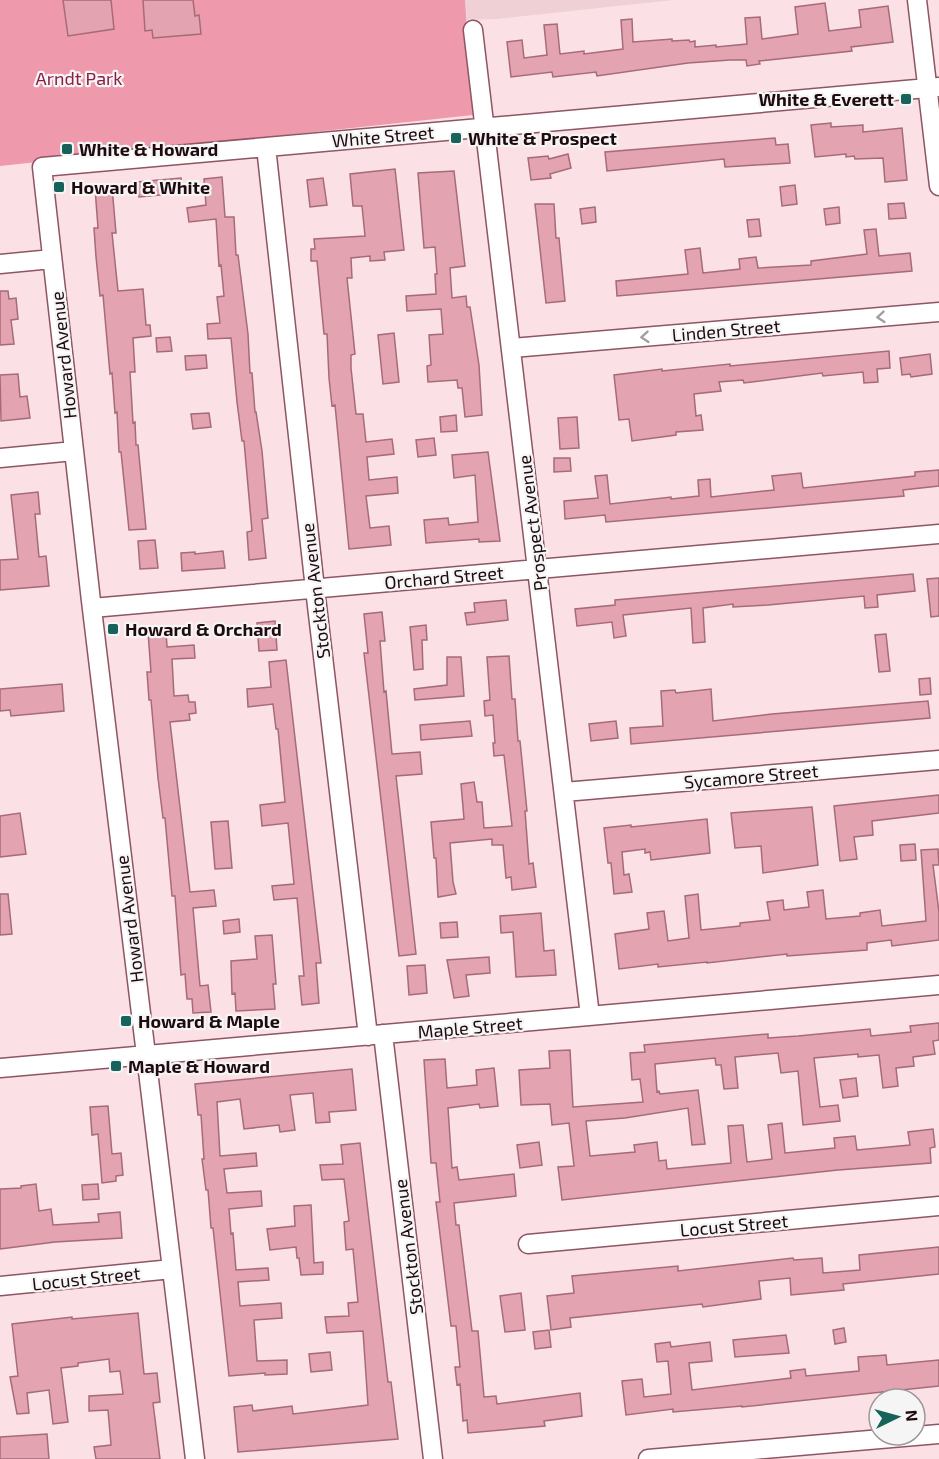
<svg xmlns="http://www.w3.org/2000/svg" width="939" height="1459" viewBox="0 0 939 1459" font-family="'Exo 2',sans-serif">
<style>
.built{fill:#eed0d5}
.green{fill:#ef99ac}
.building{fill:#e3a3b0;stroke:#a66b78;stroke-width:1.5}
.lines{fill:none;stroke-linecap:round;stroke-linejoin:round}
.minor-casing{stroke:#8e5562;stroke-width:21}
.minor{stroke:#fff;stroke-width:18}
.oneway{stroke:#a59d9f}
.poi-dot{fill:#17635c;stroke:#f5f5f5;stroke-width:2}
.labels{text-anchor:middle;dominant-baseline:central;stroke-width:4.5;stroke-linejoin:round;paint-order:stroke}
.park-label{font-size:18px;fill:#8b1c42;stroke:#f5f5f5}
.poi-label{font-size:18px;font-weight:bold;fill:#1f0a0f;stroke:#f5f5f5;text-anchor:start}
.street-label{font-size:18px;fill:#1f0a0f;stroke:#f5f5f5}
</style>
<rect width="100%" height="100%" fill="#fbe0e5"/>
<!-- built -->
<path class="built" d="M465,0H673L496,19L467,20Z"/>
<!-- green -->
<path class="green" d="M0,0H465L473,115L0,166Z"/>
<!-- building -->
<path class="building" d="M63,0H111L114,29L68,36Z
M143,0H193L195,16L199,15L201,34L153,38L152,30L145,31Z
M825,3L829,31L861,27L859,10L888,6L893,42L851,47L852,51L759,61L760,64L747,66L746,60H730L688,63L597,76L596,72L553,77L552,72L511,77L507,42L522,40L524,58L547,55L544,25L557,24L560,54L584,51V54L623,49L621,20L632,19L633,42L672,39V41L689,40L690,42L695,41V47L716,45V47L747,44L745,18L760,17L762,39L798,34L795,7Z
M831,123V127L863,125V132L902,128L907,180L885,182L883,158L855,159L854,156L846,157V154L815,157L811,125Z
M775,138L776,145L788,144L790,163L725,167L724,159L607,171L605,152Z
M568,154L571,168L550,174L551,178L531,180L528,158L548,156L549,159Z
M395,169L404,250L384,252L385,260L370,261V256L351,258L352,278H347L355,354L351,355V368L356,414H363L366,442L392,439L394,454L367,457L369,480L397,477L398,493L366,496L370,528L389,526L391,545L349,549L335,405L332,406L329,378L327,334H324L317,261H311V249H315L314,239L365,236L362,206H353L350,174Z
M454,171L465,266L450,268L452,298L466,296L467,307H470L479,365L482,415L465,417L462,388H458L457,380L428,382L427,366L431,365L429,335L443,334L441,309L407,311L406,296L436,294L435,274H437L435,247L424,248L418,173Z
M222,177L225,217H234L236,255H238L248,334L250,373H252L255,412H256L262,451L268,518L262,519L266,558L249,560L247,532L252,531L244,441H242L237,402L231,338L208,339L207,324L220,323L217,297L224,296L221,265L219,266L216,219L189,222L187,208L206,205L204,179Z
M181,178L182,193L139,197L137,182Z
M323,178L327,205L310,207L307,180Z
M795,185L797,204L782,206L780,187Z
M112,187L116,233H112L118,291L143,289L146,325H150L151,336L133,338L135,372H130L133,423L135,422L136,445H138L146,529L129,530L121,452H119L117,412L115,413L112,373L110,374L103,295L100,296L96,257L94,228H98L95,188Z
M904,203L906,218L889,219L888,204Z
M535,204H554L556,238H559L565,301L546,303Z
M595,207L596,222L582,224L580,209Z
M839,207L840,223L826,225L824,209Z
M759,219L761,236L749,237L747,220Z
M876,229L879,256L910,253L912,271L617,296L616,281L688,274L685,250L700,248L703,273L740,269L739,259L756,257L758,268L811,265V261L867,254L864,230Z
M0,291H8L9,299L16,298L18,319L11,320L14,344L0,345Z
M394,333L399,382L383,384L378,335Z
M170,337L172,351L157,352L156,338Z
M889,351L890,368L877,369L878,382L864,383L863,372L823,376L822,373L744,383L743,380L719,382L721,391L694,394L696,416L701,415L703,430L676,432V435L632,441L629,419L619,420L614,375L662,369V371L730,364V366Z
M930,354L932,374L911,377L910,374L902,375L900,358Z
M206,355L207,368L186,370L185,356Z
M18,374L20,397L27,396L30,418L1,421L0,375Z
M209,413L211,427L193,429L191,414Z
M456,415L457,431L441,432L440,417Z
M577,417L579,448L560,449L558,418Z
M434,438L436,455L418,457L416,440Z
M488,452L500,541L479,542V539L426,543L424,520L448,518L449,525L478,522L475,475L454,478L452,455Z
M554,458H570L571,471L554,472Z
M939,470V486L903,490L904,496L606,522L605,515L565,519L564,501L598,498L595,476L607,475L610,504L671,497V499L699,496L698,480L710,479L711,497L774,490L772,476L801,473L803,488L915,476V472Z
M38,492L40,514H35L39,557L46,556L49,586L0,590V560L18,559L11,495Z
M155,540L158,568L140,569L138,541Z
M223,551L225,568L182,571L181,553L195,552V554Z
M913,574L915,591L877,595L878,607L865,608L864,596L768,605L733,607V604L703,608L705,642L693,643L691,608L623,615L626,636L614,638L612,622L577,626L575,609L615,605V600Z
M939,578V616L931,617L927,579Z
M506,600L508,620L467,625L465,613L475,612L474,603Z
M382,612L385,641H380L384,692L386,691L392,754L420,752L422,774L396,776L416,954L399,956L364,653H368L364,614Z
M275,621L277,650L259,651L257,623Z
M426,625L427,640H422L423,669L414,670L410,627Z
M166,631L167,647L194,645L195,658L172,659L174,696L188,695L189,702H195L196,713L189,714L190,720L170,722L190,892L214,890L216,906L193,908L200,986L208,985L211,1012L193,1013L192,999H187L185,974L181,975L175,896H172L165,818H163L158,778L151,700H149L147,672H151L148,632Z
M886,634L890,671L879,672L875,635Z
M509,656L512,699H515L518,741H520L527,811H525L529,864L533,863L536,887L512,890L511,877L506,878L503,845H492V839L450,843L453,882L456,894L438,897L436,858H434L431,822L464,819L461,784L474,782L477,802H482L484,828L512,826L504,755L494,756L493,743H495L493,715L485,716L484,701L490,700L487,657Z
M447,657H461L464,696L415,700L414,689L447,685Z
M286,660L321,963H316L319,1003L302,1005L299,976H304L297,898L274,900L272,886L294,884L288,823L262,826L260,805L285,802L278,729H276L273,704L248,707L247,689L271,687L269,662Z
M930,678L931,694L920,695L919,679Z
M62,684L64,711L11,716L10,710L0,711V689Z
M711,689L713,721L772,714L928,701L930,718L631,744L630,728L663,726L661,691L675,690L676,693Z
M470,721L472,736L421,740L420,725Z
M616,721L618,738L591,741L589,724Z
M939,795V813L872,821L873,835L854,837L857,859L840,861L834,806Z
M812,807L818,865L763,873L761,846L735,848L731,813Z
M20,813L26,854L0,857V816Z
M707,819L710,853L651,860L650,852L645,853V849L622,852L624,875L629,874L632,892L614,894L611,863H608L604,828L631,825V827Z
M228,821L232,868L215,869L211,822Z
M915,844L916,860L901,861L900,845Z
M938,849L939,865H933L939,912V940L892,946L891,940L867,943V950L787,956V954L707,963V962L658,967V964L619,969L615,934L649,929L647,913L664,911L668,941L689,938L685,896L698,894L701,930L740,926V923L770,920L767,902L783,900L784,910L809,907L807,892L823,890L826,919L860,916V913L880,910L882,926L926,921L921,850Z
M0,894H8L12,934L0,935Z
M541,913L544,951L554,950L556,975L516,977L513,932L501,933L500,916Z
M239,919L240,932L224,934L223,921Z
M457,922L458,937L441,938L440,923Z
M272,935L276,984H273L275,1009L236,1011L235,993L232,994L231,961L257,959L255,936Z
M489,957L490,973L466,975L469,996L454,998L447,960Z
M425,965L427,993L409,995L407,966Z
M939,1023V1040L933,1041L935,1054L913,1057L914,1066L896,1068L898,1086L883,1088L879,1055L858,1057V1054L814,1058L820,1107L838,1105L840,1121L803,1125L798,1071L781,1073L778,1053L735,1057L738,1088L724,1089L721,1065H716L715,1058L655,1064L657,1092L659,1091L660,1094L698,1090L705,1144L692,1145L688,1108L625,1118L586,1121L590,1156L635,1152L634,1145L657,1142L659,1161L666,1160L667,1169L731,1163L728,1126L743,1125L747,1162L772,1159L768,1125L782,1123L785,1153L835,1148L834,1138L855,1136L857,1150L910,1145L908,1132L933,1129L935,1147L930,1148L931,1163L838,1170L562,1200L558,1167L574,1166L569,1123L552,1125L550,1104L521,1105L519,1070L550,1068L549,1051L570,1050L573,1107L643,1102L640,1079L632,1080L630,1053L645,1052L644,1045L768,1034V1038L798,1036L870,1029L871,1036L911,1032L910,1026Z
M445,1059L447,1088L477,1085L476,1070L494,1068L498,1106L480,1108L479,1104L448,1108L452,1168L457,1167L459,1180L514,1174L516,1196L454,1203L456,1225H459L472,1331H478L484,1397L496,1396L497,1404L580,1393L582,1416L544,1421L545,1426L468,1433L467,1420L463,1421L460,1384L457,1385L455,1367H460L456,1326H451L438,1218L436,1202H440L436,1163H431L424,1060Z
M352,1069L356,1110L329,1112L330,1122L316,1123L313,1093L290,1095L295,1130L280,1132L279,1125L244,1129L240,1099L217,1102L220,1156L256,1153L257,1166L224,1169L227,1193L261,1191L262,1206L229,1209L231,1234L233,1233L236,1270L268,1268L269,1280L238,1282L240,1306L281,1303L282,1318L254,1320L257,1361L287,1360V1374L265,1375V1373L229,1376L213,1228H211L208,1190H206L202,1159H204L201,1115H198L195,1084Z
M856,1078L858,1096L843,1098L840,1080Z
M108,1106L112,1154L121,1153L123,1175L116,1176V1181L102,1183L98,1134L92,1135L90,1107Z
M539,1142L542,1165L520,1168L517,1145Z
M360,1143L388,1382H391L398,1439L238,1452L234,1407L252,1405L253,1411L292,1406L293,1414L368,1405L363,1331L327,1333L325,1317L349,1316L348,1303L358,1302L353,1249L346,1250L344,1222L349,1221L344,1179L322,1180L320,1165L343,1164L341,1145Z
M36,1184L39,1211L51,1209L53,1225L99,1222L98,1214L120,1212L122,1238L55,1242L0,1249V1189L21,1188V1186Z
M98,1184L99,1199L83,1200L82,1185Z
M311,1205L314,1263L323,1262V1274L301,1275L299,1258H297L296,1247L270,1250L267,1229L295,1226L294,1206Z
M939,1247V1274L843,1284L844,1290L791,1295L790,1278L759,1281L761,1299L703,1307L702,1304L570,1318L571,1327L551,1330L547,1296L574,1293L572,1276L678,1266V1271L793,1258L794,1260L822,1258L823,1273L860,1270L859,1255Z
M521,1293L525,1330L505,1332L500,1296Z
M138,1313L144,1374L157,1373L160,1402L153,1403L160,1459H96L94,1447L111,1445L108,1410L89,1411V1396L123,1394L120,1371L110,1372L109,1359L78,1363V1366L61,1368L68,1422L53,1424L49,1390L27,1393L29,1413L17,1414L10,1377L18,1376L12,1324L72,1317V1319Z
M844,1328L846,1342L835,1344L833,1330Z
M549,1330L551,1347L535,1349L533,1332Z
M786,1335L789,1353L735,1357L733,1340Z
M670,1342L671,1347L710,1342L712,1361L689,1363L692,1390L791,1378L790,1371L805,1369L806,1376L859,1371L858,1357L886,1355L887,1365L939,1360V1386L742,1407V1406L673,1412V1409L626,1415L622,1381L642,1379L644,1397L671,1394L668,1361L657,1362L655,1344Z
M330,1352L332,1370L311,1372L309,1354Z
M47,1434L49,1459H0V1437Z"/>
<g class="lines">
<defs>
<path id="minor" d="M917,0L939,186
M473,30L590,1016
M266,147L315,589L368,1036
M0,264L52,259
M512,348L939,312
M0,458L74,451
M92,608L939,534
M564,792L939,760
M383,1034L433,1459
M0,1068L939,985
M528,1244L939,1206
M0,1286L172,1269
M195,1459L91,601L42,167L939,87
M648,1459L939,1434"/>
</defs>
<!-- minor casing -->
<use href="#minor" class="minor-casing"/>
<!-- minor -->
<use href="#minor" class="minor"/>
</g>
<!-- one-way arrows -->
<defs><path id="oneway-chevron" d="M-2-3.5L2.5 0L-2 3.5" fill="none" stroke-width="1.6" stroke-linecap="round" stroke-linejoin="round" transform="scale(1.5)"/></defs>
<g class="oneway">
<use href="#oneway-chevron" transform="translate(881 317) rotate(175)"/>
<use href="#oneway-chevron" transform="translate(645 337) rotate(175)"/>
</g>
<!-- markers -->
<g class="poi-dot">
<rect x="900" y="93" width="12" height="12" rx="3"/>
<rect x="450" y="132" width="12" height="12" rx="3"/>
<rect x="61" y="143" width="12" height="12" rx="3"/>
<rect x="53" y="181" width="12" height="12" rx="3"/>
<rect x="107" y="623" width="12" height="12" rx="3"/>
<rect x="120" y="1015" width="12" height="12" rx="3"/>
<rect x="110" y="1060" width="12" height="12" rx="3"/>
</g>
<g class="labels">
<!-- park labels -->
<g class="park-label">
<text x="79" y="78">Arndt Park</text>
</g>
<!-- poi labels -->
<g class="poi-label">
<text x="894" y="99" text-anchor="end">White &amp; Everett</text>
<text x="468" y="138">White &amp; Prospect</text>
<text x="79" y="149">White &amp; Howard</text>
<text x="71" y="187">Howard &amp; White</text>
<text x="125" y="629">Howard &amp; Orchard</text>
<text x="138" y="1021">Howard &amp; Maple</text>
<text x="128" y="1066">Maple &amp; Howard</text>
</g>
<!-- street labels -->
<g class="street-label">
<text transform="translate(383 136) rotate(-5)">White Street</text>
<text transform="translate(726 330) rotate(-5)">Linden Street</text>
<text transform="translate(63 355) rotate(-96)">Howard Avenue</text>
<text transform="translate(532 523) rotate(-97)">Prospect Avenue</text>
<text transform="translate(444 577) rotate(-5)">Orchard Street</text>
<text transform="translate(315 591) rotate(-97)">Stockton Avenue</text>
<text transform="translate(751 776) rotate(-5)">Sycamore Street</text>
<text transform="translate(129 919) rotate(-97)">Howard Avenue</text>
<text transform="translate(470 1027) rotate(-5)">Maple Street</text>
<text transform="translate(734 1225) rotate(-5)">Locust Street</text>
<text transform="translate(408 1247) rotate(-97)">Stockton Avenue</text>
<text transform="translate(86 1278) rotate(-6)">Locust Street</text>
</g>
</g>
<!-- north arrow -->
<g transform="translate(897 1417) rotate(85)"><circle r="28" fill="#f5f5f5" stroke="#9f9799" stroke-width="1.5"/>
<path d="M0-4.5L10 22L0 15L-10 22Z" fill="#17635c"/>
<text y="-9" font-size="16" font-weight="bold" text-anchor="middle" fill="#1f0a0f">N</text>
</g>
</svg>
